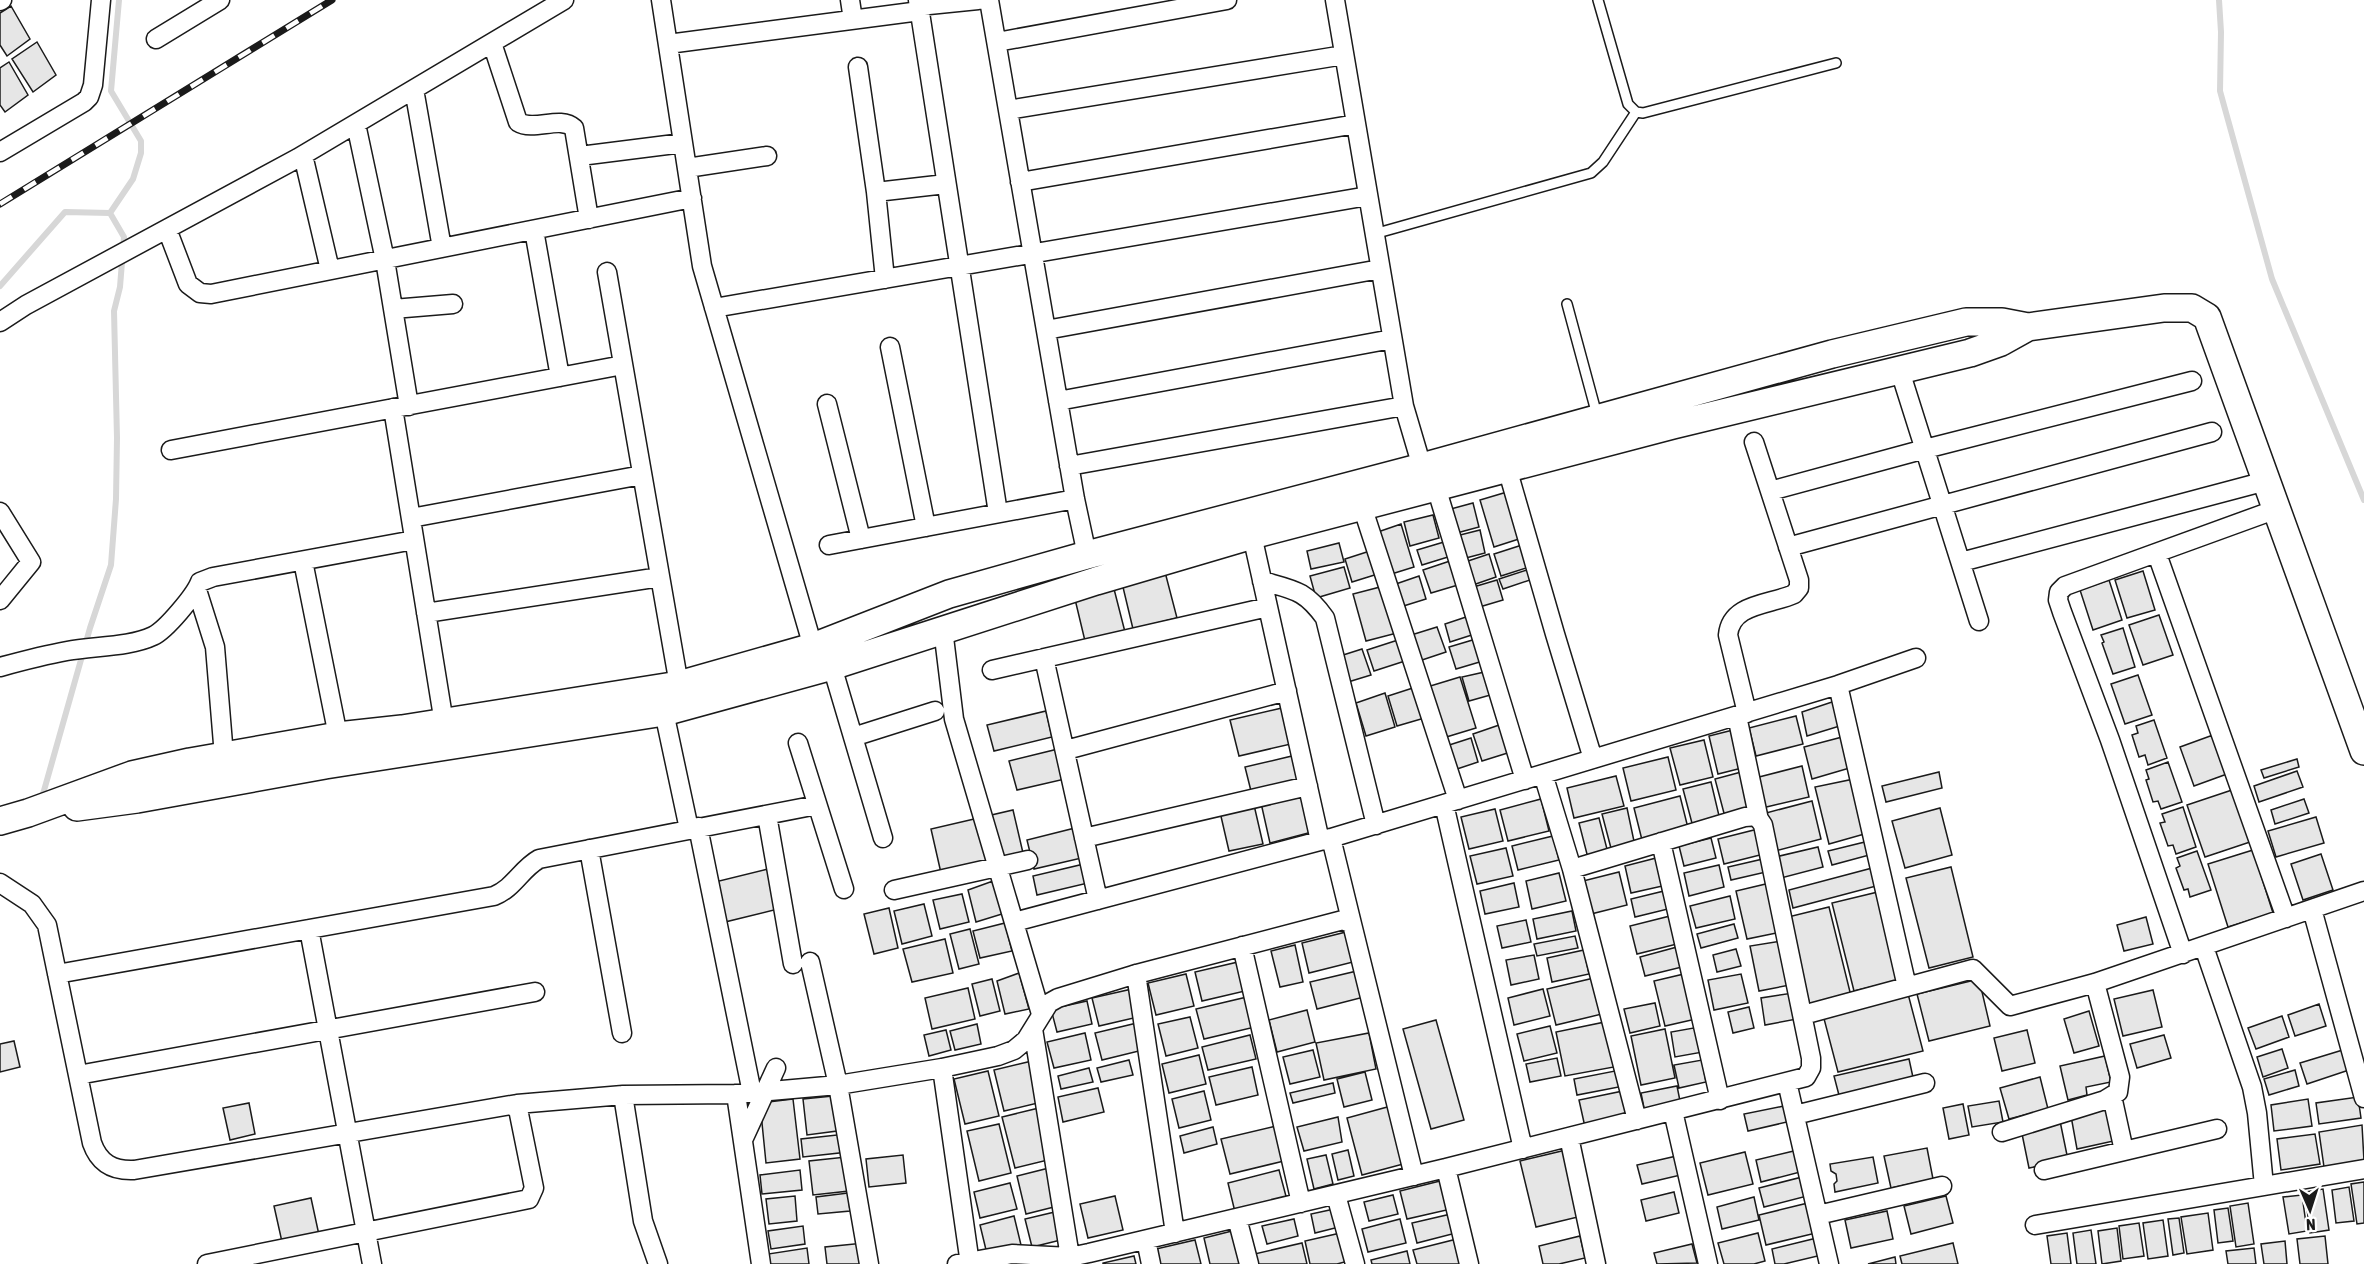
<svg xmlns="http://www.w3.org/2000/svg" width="2364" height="1264" viewBox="0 0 2364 1264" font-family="'Asap Condensed',sans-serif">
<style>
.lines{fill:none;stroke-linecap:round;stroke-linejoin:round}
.stream{stroke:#d7d7d7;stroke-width:6}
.building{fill:#e6e6e6;stroke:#1a1a1a;stroke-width:1.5}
.lane-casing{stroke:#1a1a1a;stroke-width:12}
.street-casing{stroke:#1a1a1a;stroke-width:21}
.secondary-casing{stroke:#1a1a1a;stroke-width:30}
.lane{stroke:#fff;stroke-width:9}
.street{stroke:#fff;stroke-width:18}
.secondary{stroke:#fff;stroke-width:27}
.rail-casing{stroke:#1a1a1a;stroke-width:7}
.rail{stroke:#fff;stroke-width:4.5;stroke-dasharray:14;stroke-linecap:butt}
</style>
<rect width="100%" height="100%" fill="#fff"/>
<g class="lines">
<!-- stream -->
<path class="stream" d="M2219,0L2221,32L2220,91L2272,279L2364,500
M0,286L65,212L110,213L133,179L141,153V141L111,91L119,0
M43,794L90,628L111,565L116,499L117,438L114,311L120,287L124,237L110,213"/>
</g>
<!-- building -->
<path class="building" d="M11,6L30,39L7,56L0,45V13Z
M37,42L56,75L33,92L12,59Z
M9,62L28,95L5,112L0,105V68Z
M1507,492L1522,538L1494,547L1480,500Z
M1473,503L1479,527L1453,534L1447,510Z
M1433,515L1439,538L1410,546L1404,522Z
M1401,524L1414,567L1385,576L1372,534Z
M1480,530L1485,553L1462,559L1456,536Z
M1444,542L1448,557L1422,565L1417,550Z
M1339,543L1344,562L1311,569L1307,551Z
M1522,545L1529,567L1501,576L1494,554Z
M1373,550L1381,573L1352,582L1345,559Z
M1489,554L1496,577L1470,586L1462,563Z
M1450,561L1458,585L1431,593L1423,570Z
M1344,567L1350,588L1316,598L1310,576Z
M1530,569L1533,579L1503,589L1499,579Z
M2143,571L2155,610L2127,618L2115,580Z
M1165,572L1177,618L1133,629L1122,583Z
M1419,576L1426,599L1397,608L1390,586Z
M1497,580L1503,600L1476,608L1470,588Z
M2109,580L2122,620L2093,630L2080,590Z
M1113,585L1125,632L1085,641L1074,595Z
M1384,586L1397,633L1366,641L1353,594Z
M1472,615L1478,633L1450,642L1445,624Z
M2159,615L2173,655L2143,665L2129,625Z
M1437,627L1446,652L1416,662L1408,636Z
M2123,628L2135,667L2113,674L2102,643L2104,642L2101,635Z
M1476,639L1483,661L1456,669L1449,647Z
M1398,640L1405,661L1374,671L1367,650Z
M1362,649L1371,675L1348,682L1340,656Z
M1489,671L1494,694L1469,701L1462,677Z
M2138,675L2152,715L2125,724L2111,684Z
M1460,677L1476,728L1443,738L1427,687Z
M1419,686L1428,717L1397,726L1388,696Z
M1385,693L1395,727L1366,736L1356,703Z
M1838,700L1843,725L1807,736L1802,712Z
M1282,708L1291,744L1239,756L1230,720Z
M1046,711L1052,737L994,751L987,725Z
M1796,716L1803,744L1756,756L1749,728Z
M2154,720L2167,758L2148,765L2145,755L2139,757L2132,735L2138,733L2136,726Z
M1505,723L1514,751L1482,761L1473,734Z
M1741,728L1750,766L1718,774L1709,736Z
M2213,735L2227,774L2194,786L2180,747Z
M1846,736L1853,767L1812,779L1804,747Z
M1471,738L1478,762L1451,771L1443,747Z
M1704,740L1713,777L1680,785L1670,748Z
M1058,749L1065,779L1017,790L1009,761Z
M1292,756L1299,784L1252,795L1245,767Z
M1668,757L1676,790L1631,801L1623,768Z
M2297,759L2299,767L2264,778L2261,770Z
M2168,762L2182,802L2161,809L2158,801L2153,802L2146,780L2149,779L2146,770Z
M1802,766L1809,797L1762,808L1755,778Z
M1745,771L1754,809L1725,817L1715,779Z
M2297,771L2303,787L2259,802L2254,786Z
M1939,772L1942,788L1886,802L1882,786Z
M1616,776L1624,806L1574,818L1567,788Z
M1854,779L1868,833L1829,844L1815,787Z
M1711,782L1720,820L1693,827L1683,789Z
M2232,790L2250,842L2205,857L2187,805Z
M1302,793L1312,832L1270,843L1261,803Z
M1680,796L1688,828L1642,840L1634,808Z
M1541,799L1549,831L1508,841L1500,810Z
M2304,799L2309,813L2275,824L2271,810Z
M1812,801L1821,839L1775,851L1766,813Z
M1254,805L1263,844L1229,851L1220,812Z
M2183,807L2196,847L2176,854L2173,845L2168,846L2160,823L2165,822L2162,814Z
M1627,808L1635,846L1612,852L1602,814Z
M1940,808L1952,855L1905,868L1892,821Z
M1495,809L1503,841L1469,849L1461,817Z
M1013,810L1023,853L941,873L931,829Z
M2316,817L2324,843L2276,857L2268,831Z
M1599,818L1608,853L1588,858L1579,823Z
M1079,827L1086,857L1034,869L1027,840Z
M1758,829L1764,854L1724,864L1718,839Z
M1553,836L1559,860L1518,870L1512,846Z
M1711,838L1716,858L1684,866L1679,846Z
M1869,841L1873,854L1832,865L1828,851Z
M1818,847L1823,867L1777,879L1771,858Z
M1506,848L1513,876L1477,884L1470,856Z
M2253,850L2273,913L2228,927L2208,864Z
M2197,851L2211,890L2190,897L2188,889L2184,890L2176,868L2180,866L2177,858Z
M2321,854L2333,890L2303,900L2291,864Z
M1660,857L1667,885L1631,893L1625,866Z
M1763,859L1766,872L1731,880L1728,867Z
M1084,864L1088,883L1037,895L1033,876Z
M1719,865L1724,887L1689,896L1684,873Z
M1876,867L1880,885L1793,908L1789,890Z
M1951,867L1973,957L1929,968L1906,878Z
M768,869L778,909L725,922L715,882Z
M1619,872L1627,905L1587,915L1579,882Z
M1559,873L1566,901L1532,909L1526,881Z
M993,881L1002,914L976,922L968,890Z
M1514,883L1519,907L1485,914L1480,891Z
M1770,883L1781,932L1747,939L1736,891Z
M1664,891L1668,909L1635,917L1631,899Z
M1882,891L1904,979L1854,991L1832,903Z
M962,894L969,922L940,929L933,900Z
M1730,896L1735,919L1696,928L1690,906Z
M924,904L932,936L902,944L894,911Z
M1829,907L1851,996L1810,1006L1788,917Z
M889,908L898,948L874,954L864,914Z
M1572,911L1576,931L1537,939L1533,919Z
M1674,915L1681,943L1637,954L1630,926Z
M2146,917L2153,944L2124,951L2117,925Z
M1526,920L1531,942L1502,948L1497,926Z
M1005,923L1012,951L980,958L973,931Z
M1734,924L1738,938L1701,948L1697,934Z
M970,929L979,964L959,969L950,934Z
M1346,932L1353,962L1309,973L1302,943Z
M1575,936L1578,948L1537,956L1534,944Z
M945,939L953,973L912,982L903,949Z
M1782,941L1790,985L1759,991L1750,946Z
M1295,945L1303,982L1280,987L1271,951Z
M1677,947L1682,967L1645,976L1640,957Z
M1736,949L1741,966L1717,972L1713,955Z
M1584,950L1589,974L1552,982L1547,958Z
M1534,955L1539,979L1511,985L1506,960Z
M1238,962L1245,991L1202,1001L1195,972Z
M1357,971L1364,997L1317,1009L1310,982Z
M1019,973L1029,1009L1005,1014L997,981Z
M1186,974L1194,1006L1156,1015L1148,983Z
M1684,974L1696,1019L1665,1026L1654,981Z
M1741,974L1748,1003L1714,1010L1708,980Z
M1594,978L1602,1014L1556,1025L1547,989Z
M992,979L1000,1011L980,1016L972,984Z
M1979,979L1990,1026L1929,1041L1917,994Z
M968,988L975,1019L932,1029L925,998Z
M1132,989L1138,1017L1099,1026L1092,998Z
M1543,989L1550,1016L1514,1025L1508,998Z
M1907,990L1923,1051L1838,1072L1822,1011Z
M2153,990L2162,1027L2123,1036L2114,999Z
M1793,993L1797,1019L1765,1025L1761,998Z
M1247,997L1255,1027L1204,1039L1196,1009Z
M1087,1001L1092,1024L1057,1032L1051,1009Z
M1655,1003L1660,1026L1630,1033L1624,1009Z
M2319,1004L2326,1026L2295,1036L2288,1015Z
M1749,1007L1754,1028L1733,1033L1728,1012Z
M1307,1010L1315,1042L1277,1052L1269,1020Z
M2089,1011L2099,1046L2074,1053L2064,1019Z
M2282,1016L2289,1037L2256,1049L2248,1028Z
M1190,1017L1198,1048L1166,1056L1158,1024Z
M1436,1020L1464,1120L1431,1129L1403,1029Z
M1605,1022L1614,1067L1565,1076L1556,1032Z
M1137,1023L1143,1050L1102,1060L1095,1033Z
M977,1024L981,1044L955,1050L950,1031Z
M1550,1026L1557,1053L1524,1061L1517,1034Z
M1699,1027L1703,1052L1675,1057L1671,1032Z
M1665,1029L1675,1078L1641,1085L1631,1036Z
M946,1030L951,1050L929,1056L924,1035Z
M2027,1030L2035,1063L2002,1071L1994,1038Z
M1085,1033L1091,1060L1054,1068L1047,1042Z
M1369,1033L1376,1069L1324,1080L1316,1043Z
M1250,1035L1256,1059L1208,1070L1202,1047Z
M2164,1035L2171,1058L2137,1068L2130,1044Z
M14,1041L20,1067L0,1072V1044Z
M2282,1049L2288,1068L2263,1077L2257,1057Z
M2346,1049L2352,1069L2307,1084L2300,1063Z
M1313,1050L1320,1077L1290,1084L1283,1057Z
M1199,1055L1206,1084L1169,1093L1162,1064Z
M2105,1056L2111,1082L2086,1087L2087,1095L2068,1100L2060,1066Z
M1557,1058L1561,1076L1530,1082L1526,1064Z
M1909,1059L1914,1082L1840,1099L1834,1076Z
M1129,1060L1133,1075L1101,1082L1097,1068Z
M1702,1060L1706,1082L1679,1088L1674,1065Z
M1032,1061L1042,1102L1004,1111L994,1070Z
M1252,1067L1258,1095L1216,1105L1209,1077Z
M1089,1068L1093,1082L1061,1089L1058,1076Z
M1620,1070L1624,1086L1577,1095L1574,1079Z
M2295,1070L2299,1086L2269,1095L2264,1079Z
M988,1071L999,1116L965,1124L954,1079Z
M1365,1072L1372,1100L1344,1107L1337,1079Z
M2040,1077L2048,1109L2009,1119L2000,1088Z
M1333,1083L1335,1093L1293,1103L1290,1093Z
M1677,1086L1681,1106L1645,1113L1641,1093Z
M1098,1088L1104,1112L1063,1122L1058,1097Z
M1204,1091L1211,1120L1179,1128L1172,1099Z
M1623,1091L1629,1118L1585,1127L1579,1100Z
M833,1096L837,1131L807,1135L803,1099Z
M2358,1097L2361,1118L2319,1124L2316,1103Z
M793,1099L800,1159L766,1163L760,1103Z
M2308,1099L2312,1126L2274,1131L2271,1105Z
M1999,1101L2003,1122L1972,1127L1968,1106Z
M249,1103L255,1134L230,1140L223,1108Z
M1963,1104L1969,1135L1949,1139L1943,1108Z
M1391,1106L1407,1163L1362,1175L1347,1118Z
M1784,1106L1787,1122L1748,1131L1744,1114Z
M1039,1108L1052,1159L1015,1168L1002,1117Z
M2112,1108L2118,1140L2077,1149L2071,1116Z
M1338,1117L1342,1142L1304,1151L1297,1127Z
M2060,1121L2068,1160L2029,1168L2021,1129Z
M999,1124L1011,1173L979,1181L967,1131Z
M2362,1125L2364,1161L2324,1167L2319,1132Z
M1276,1126L1284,1161L1230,1174L1221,1139Z
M1213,1127L1217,1144L1184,1153L1180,1136Z
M846,1134L848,1152L803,1157L801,1139Z
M2315,1134L2320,1164L2281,1170L2277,1139Z
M1927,1148L1933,1179L1891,1188L1884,1156Z
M1348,1150L1354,1176L1338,1180L1332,1154Z
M1566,1150L1582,1216L1536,1227L1520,1161Z
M1798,1150L1804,1171L1761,1182L1756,1160Z
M1745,1152L1753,1184L1708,1195L1700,1163Z
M903,1155L906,1183L869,1187L866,1159Z
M1326,1155L1333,1184L1314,1189L1307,1159Z
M1681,1155L1685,1174L1642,1184L1637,1165Z
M846,1157L849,1191L813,1195L809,1161Z
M1873,1157L1878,1183L1835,1192L1834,1184L1837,1181L1836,1174L1831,1171L1830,1164Z
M1049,1168L1058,1206L1026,1214L1017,1176Z
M800,1170L802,1190L762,1194L760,1175Z
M1279,1170L1287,1200L1235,1212L1228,1183Z
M1806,1176L1811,1195L1764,1207L1759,1188Z
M1444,1180L1451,1209L1407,1219L1400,1191Z
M2364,1182V1223L2357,1224L2351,1184Z
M1010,1183L1017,1209L980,1218L974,1192Z
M2349,1187L2354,1221L2336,1223L2332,1190Z
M2323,1189L2329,1230L2310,1233L2305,1192Z
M1674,1192L1679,1213L1646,1221L1641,1200Z
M848,1193L850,1211L818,1214L816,1197Z
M1393,1195L1398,1214L1369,1221L1364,1202Z
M2302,1195L2307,1231L2289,1234L2283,1197Z
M795,1196L797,1221L769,1224L766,1199Z
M1115,1196L1123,1230L1088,1238L1080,1204Z
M1946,1196L1953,1223L1911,1234L1904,1206Z
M1754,1197L1759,1220L1722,1229L1717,1207Z
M311,1198L319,1235L282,1242L274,1206Z
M1808,1203L1816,1233L1766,1245L1759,1215Z
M2248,1203L2254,1244L2236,1247L2230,1206Z
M1339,1208L1343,1226L1315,1233L1311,1214Z
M2228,1208L2233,1241L2218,1243L2214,1210Z
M1059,1211L1065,1239L1032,1247L1025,1219Z
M1887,1211L1893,1239L1851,1248L1845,1220Z
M2208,1213L2213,1250L2187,1254L2181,1217Z
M1451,1214L1456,1233L1417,1243L1412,1223Z
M1014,1216L1021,1245L987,1254L980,1225Z
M2179,1218L2184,1253L2173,1255L2168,1219Z
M1294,1219L1298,1236L1267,1244L1262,1226Z
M1400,1219L1406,1243L1368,1252L1362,1229Z
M2163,1220L2168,1256L2148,1259L2143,1223Z
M2139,1223L2144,1256L2123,1259L2119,1226Z
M803,1226L805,1244L771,1249L768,1231Z
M2117,1228L2121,1261L2102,1264L2098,1231Z
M2091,1230L2096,1264H2077L2073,1233Z
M1232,1231L1240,1264H1210L1204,1238Z
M1345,1232L1352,1260L1337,1264H1310L1305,1241Z
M1758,1233L1765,1261L1754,1264H1724L1718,1243Z
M2067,1233L2071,1264H2051L2047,1236Z
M1580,1236L1585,1258L1559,1264H1543L1539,1246Z
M2325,1236L2328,1264H2300L2297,1239Z
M1821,1237L1826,1254L1784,1264H1775L1772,1249Z
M1457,1239L1463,1264H1417L1413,1250Z
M1195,1240L1201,1264H1160L1156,1249Z
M2285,1241L2287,1264H2264L2261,1244Z
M864,1243L866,1264H827L825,1247Z
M1302,1243L1307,1264H1252L1250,1255Z
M1953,1243L1958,1264H1902L1900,1256Z
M1692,1244L1697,1263L1657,1264L1654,1253Z
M807,1248L809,1264H770L768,1254Z
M2254,1248L2256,1264H2228L2226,1251Z
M1407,1251L1410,1264H1372L1371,1260Z
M1134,1256L1136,1264H1103V1263Z
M1895,1257L1896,1264H1868Z"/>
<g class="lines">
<defs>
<path id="lane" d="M1598,0L1628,104L1636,112L1643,113L1836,63
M1374,234L1591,173L1603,162L1636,112
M1567,304L1597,415"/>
<path id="street" d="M661,0L702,266L813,647
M850,0L853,20
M918,0L998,513
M989,0L1075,499L1087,555
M1335,0L1404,406L1422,467
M0,1L2,0
M919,6L978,0
M156,39L220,0
M997,42L1227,0
M492,43L518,122C534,132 560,115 574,128L589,219
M668,44L920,11
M858,67L876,192L885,279
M414,89L442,248
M1008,110L1344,55
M356,124L385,260L409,406
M0,152L84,102L89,97L93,85L101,0
M303,155L330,270
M580,156L683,143
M687,168L767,156
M1020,182L1356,124
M876,192L946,184
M167,229L188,284L200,293L211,294L692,198
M534,230L560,377
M607,272L679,685
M714,308L1368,196
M393,309L453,304
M0,322L26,305L298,158L564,0
M1046,330L1380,269
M890,347L926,527
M1900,371L1979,621
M1058,401L1392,339
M827,404L861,539
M393,408L444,723
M171,450L623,365
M1069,466L1404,406
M1507,468L1555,634L1593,759
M1437,477L1436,487L1525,780
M1770,491L1925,449L2192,381
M1362,506L1458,800
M0,512L31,562L0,600
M411,518L642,475
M1252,535L1320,841
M829,545L1075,499
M1788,547L2212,432
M2157,554L2286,918
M303,561L338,736
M1961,562L2266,481
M1262,581C1294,590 1305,590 1325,618L1376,825
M197,590L215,647L224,756
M426,613L660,577
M943,629L954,719L1041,1014
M829,656L883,838
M1044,658L1098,900
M0,667C22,661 45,655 67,651C93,646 130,647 153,636C166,630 195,595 200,582L213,577L414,540
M992,670L1268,607
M1838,685L1907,987
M664,712L689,829
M1747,713L1728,635C1731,603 1770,605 1794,594L1799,588V580L1754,442
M1737,716L1759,820
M853,737L935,711
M798,743L844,889
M1066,750L1287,691
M1543,774L1572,869L1637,1120
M1444,804L1523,1149
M767,815L793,964
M698,827L752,1093
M1084,838L1308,786
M1331,838L1352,924
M1661,842L1720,1100
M589,849L622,1033
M0,883L32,904L47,925L92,1143C99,1163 113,1171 134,1170L517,1104L623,1095L736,1094L838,1085L942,1068L998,1056L1014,1050L1026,1040L1049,1003L1058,998L1133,975L1343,920L1352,924L1354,932L1414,1176
M894,890L1028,860
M2312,909L2364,1098
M1014,922L1331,838L1838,685L1916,658
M309,929L372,1264
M1242,946L1301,1203
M2204,947L2252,1087L2257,1113L2264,1186
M2183,954L2110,740L2062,612L2058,600L2059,592L2065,586L2277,509
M810,962L838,1085L869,1264
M57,974L494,896C514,888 521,869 539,859L817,805
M1136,974L1175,1233
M1803,1015L1973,969L2010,1006L2095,983L2364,891
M1033,1029L1070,1257
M942,1068L970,1264
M78,1075L535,992
M1787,1082L1829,1264
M736,1094L761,1264
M623,1095L643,1221L658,1264
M2112,1096L2124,1151
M1673,1111L1708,1264
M1795,1115L1925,1083
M2002,1132L2105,1100L2118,1092L2120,1077L2095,983
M1569,1137L1596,1264
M743,1140L776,1068
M1446,1168L1469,1264
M2044,1170L2217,1129
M1336,1195L1355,1264
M1818,1215L1942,1186
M1237,1218L1249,1264
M2035,1225L2364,1169
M1146,1240L1151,1264
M207,1264L529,1199L534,1188L517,1104
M957,1264L1012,1254L1070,1257L1089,1253L1446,1168L1806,1077L1811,1068V1058L1763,825L1757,816L1745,817L1572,869"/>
<path id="secondary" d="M77,807L137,799L325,765L664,712L832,666L1096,581L1252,535L1673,425L1970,353L2001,342L2028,327
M0,821L28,813L132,775L190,762L338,736L402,729L679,685L813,647L949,594L1087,555L1422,467L1832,354L1966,322H2002L2028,327L2164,308H2192L2207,317L2364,751"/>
</defs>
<!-- lane casing -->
<use href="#lane" class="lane-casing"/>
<!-- street casing -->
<use href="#street" class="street-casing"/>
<!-- secondary casing -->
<use href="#secondary" class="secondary-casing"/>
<!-- lane -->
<use href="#lane" class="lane"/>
<!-- street -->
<use href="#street" class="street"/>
<!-- secondary -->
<use href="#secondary" class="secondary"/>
<defs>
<path id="rail" d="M0,204L332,0"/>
</defs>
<!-- rail casing -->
<use href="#rail" class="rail-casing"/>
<!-- rail -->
<use href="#rail" class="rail"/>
</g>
<!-- north arrow -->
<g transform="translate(2310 1210) rotate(177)" stroke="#ffffff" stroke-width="4.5" paint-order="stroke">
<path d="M0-4.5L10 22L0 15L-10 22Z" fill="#1a1a1a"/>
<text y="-9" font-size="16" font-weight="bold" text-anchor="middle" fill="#1a1a1a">N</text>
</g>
</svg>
